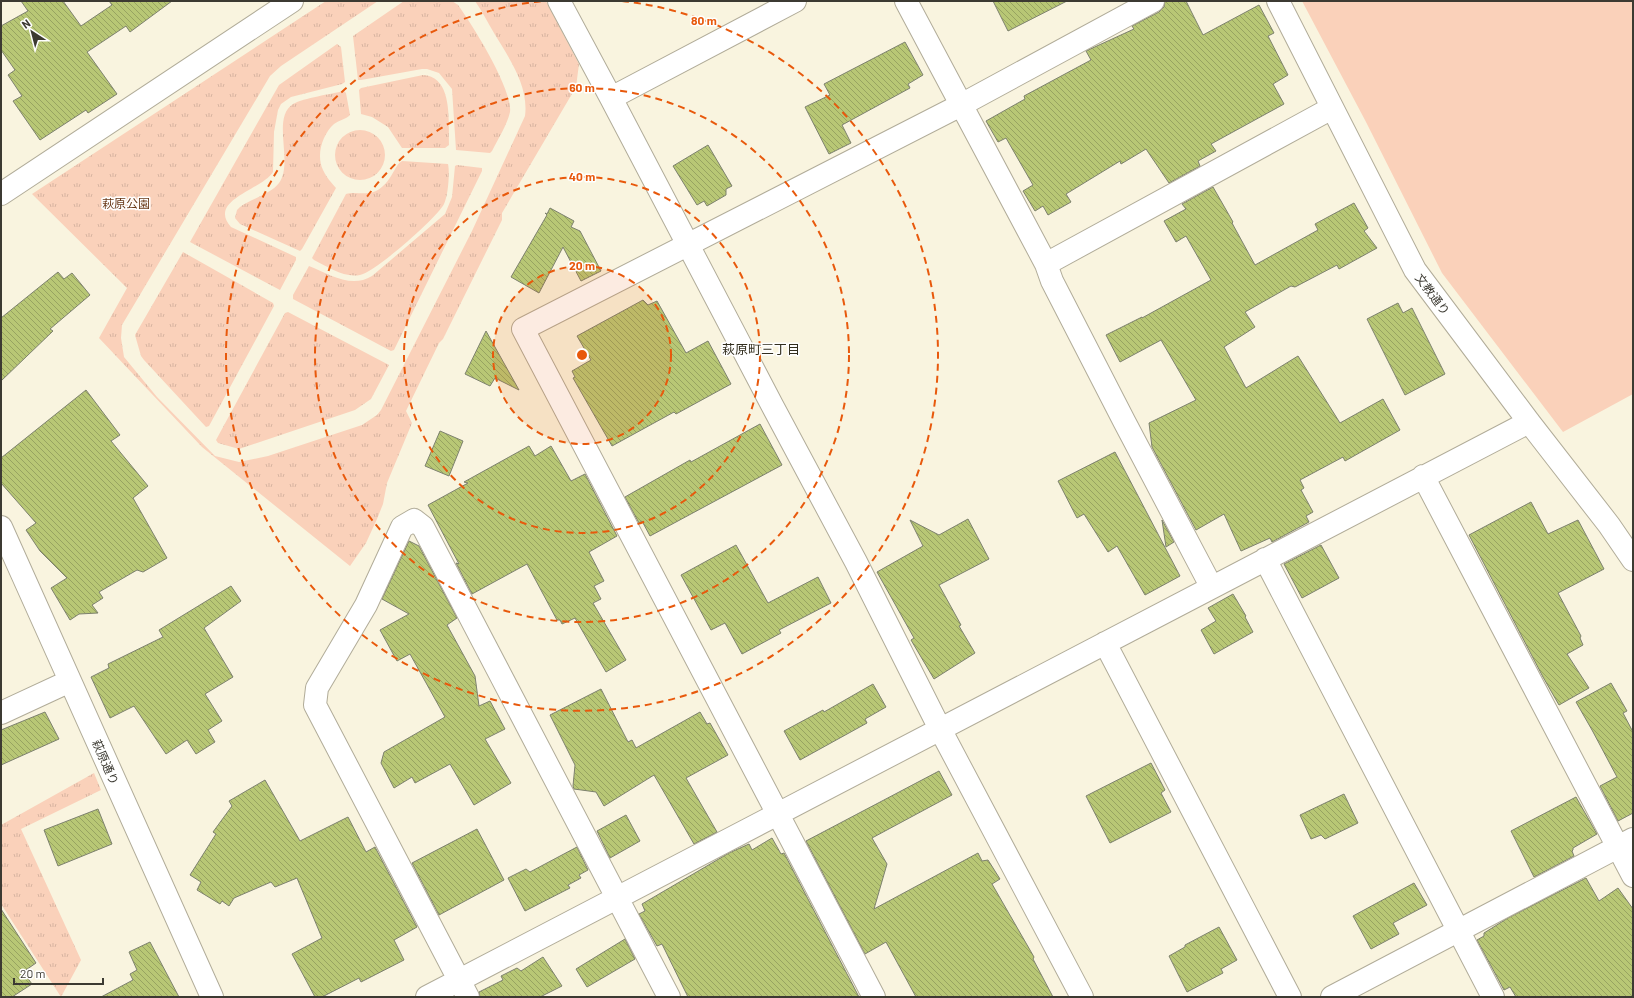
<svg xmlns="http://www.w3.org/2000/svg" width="1634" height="998" viewBox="0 0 1634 998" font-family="Barlow,'Noto Sans JP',sans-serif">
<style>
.grass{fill:#fad1ba}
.park{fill:url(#park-tufts)}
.building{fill:url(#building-back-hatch);stroke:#7d816e}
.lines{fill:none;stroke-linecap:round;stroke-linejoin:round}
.minor-casing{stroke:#b1ac99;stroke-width:24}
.minor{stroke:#fff;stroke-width:22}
.ring{fill:none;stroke:#e8590c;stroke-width:2;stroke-dasharray:7 5}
.labels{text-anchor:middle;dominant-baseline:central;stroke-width:3;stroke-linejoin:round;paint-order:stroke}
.park-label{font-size:12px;fill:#683817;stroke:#fff}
.street-label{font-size:12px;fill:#3c3a32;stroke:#fff}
.neighbourhood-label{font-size:13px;fill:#322e1e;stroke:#fff}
.centre{fill:#e8590c;stroke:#fff;stroke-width:2}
.ring-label{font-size:12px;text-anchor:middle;font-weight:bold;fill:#e8590c;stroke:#fff;stroke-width:3;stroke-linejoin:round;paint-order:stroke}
</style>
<defs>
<pattern id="park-tufts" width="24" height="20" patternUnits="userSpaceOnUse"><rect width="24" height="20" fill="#fad1ba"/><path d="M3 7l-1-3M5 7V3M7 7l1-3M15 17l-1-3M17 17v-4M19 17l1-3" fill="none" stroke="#d7b4a0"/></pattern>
<pattern id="building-back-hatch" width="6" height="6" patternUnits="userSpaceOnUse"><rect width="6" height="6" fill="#b8c775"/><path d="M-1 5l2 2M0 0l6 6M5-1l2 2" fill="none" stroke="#97a361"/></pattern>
</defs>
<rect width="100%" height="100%" fill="#f9f4df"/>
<!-- grass -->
<path class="grass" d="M1302,1H1633V394L1563,432L1442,273L1366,122Z"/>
<!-- park -->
<path class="park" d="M326,1H378L281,66L270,76L122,325L121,338L124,357L157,397L215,456L239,462L268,456L362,425L377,415L381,410L472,231L525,116C529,86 509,58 494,33C488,23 482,11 475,1H546L579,64L576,87L502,213V220L443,339L439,343L406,411L412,423L387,483L383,504L377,519L366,543L350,566L202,447L99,338L127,288L32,194Z
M404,1H452L458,5C472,24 513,90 510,112C507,125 498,139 492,151L490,153L456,150L452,89L439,73L427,69H422L361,80H358L353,36Z
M337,44L341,47L345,82L342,84L291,97L281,104L278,110L274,132L273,172C262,190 207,200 231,227L296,257V260L280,290L190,242L279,85Z
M423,75C454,77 448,123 449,145L445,148H402L388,127L372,117L361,114L359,90L361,88Z
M344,91L346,93L350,115C347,119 339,120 334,124C322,135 316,155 323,170C326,177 331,182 336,188L302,249L300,251L240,224L235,218L237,210L240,207C251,199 271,194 279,183C294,163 271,118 293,104C304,98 331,94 344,91Z
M335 155a25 25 0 1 1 50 0a25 25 0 1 1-50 0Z
M402,161L448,164C450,173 448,196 444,204C438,217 374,273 360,275C344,278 328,267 314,260L312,258L346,194C356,191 364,196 376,191C392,183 394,165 402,161Z
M457,165L482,168V171L394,350L391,351L293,299V295L309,266C329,274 351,289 372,276L445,214L452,197L455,166Z
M183,252L273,303L274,306L209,426L206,427L144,360L141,356L135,335Z
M288,312L389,365L371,399L355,410L239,449L218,443L216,440L285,313Z
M94,773L101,790L21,829L81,960L61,997L1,904V825Z"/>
<!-- building -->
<path class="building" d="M21,1H63L81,26L112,5L109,1H172L130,32L126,26L87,52L117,94L88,113L86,110L40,140L13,101L22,96L8,75L15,70L1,50V26L28,11Z
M993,1H1067L1008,31Z
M1165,1H1186L1203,35L1259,5L1274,33L1268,36L1288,75L1273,84L1284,104L1211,144L1216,151L1198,161L1200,166L1169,183L1146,149L1121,164L1120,161L1066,194L1071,202L1048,215L1043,206L1035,211L1023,191L1033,185L1006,138L998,142L986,121L1025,99L1024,96L1091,60L1086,51L1134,29L1132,26L1159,12L1164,7Z
M905,42L923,75L908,84L910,88L842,125L851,143L829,154L805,107L830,95L824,84Z
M708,145L732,186L726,189V195L707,206L704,201L697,205L673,166Z
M1213,187L1233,222L1232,223L1255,265L1318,230L1315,224L1354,203L1368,228L1364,231L1377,248L1339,269L1337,265L1295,287L1291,286L1245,312L1255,327L1224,347L1246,388L1298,356L1340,423L1383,399L1400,430L1345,461L1343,457L1300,480L1304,488L1301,490L1313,512L1306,516L1309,522L1272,542L1270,538L1241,551L1224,514L1196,530L1152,447L1149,423L1196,400L1161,340L1120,362L1106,335L1142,317V318L1211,280L1186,236L1176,242L1164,221L1186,209L1182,204Z
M550,208L574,221L571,227L580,231L601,271L581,281L563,247L539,293L511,277L547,215L545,213L547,214Z
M58,272L64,279L72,273L90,295L50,329L53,331L1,381V318Z
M643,300L648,305L657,301L686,353L708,341L731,384L676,414L674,412L612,446L573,378L575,377L572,371L591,360L577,336Z
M1398,303L1403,313L1412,308L1445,374L1405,395L1367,319Z
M486,331L519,390L495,378L490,386L465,374Z
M86,390L120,435L111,441L148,486L133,498L167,558L143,572L137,570L99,592L103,598L92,605L98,613L79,614L70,620L51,588L67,578L40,551L26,530L36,523L1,483V458Z
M760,424L782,465L650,536L642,521L639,523L625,497L690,460L691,462Z
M440,431L463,441L449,476L425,466Z
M529,446L535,456L551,446L571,481L585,474L617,536L589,552L604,581L594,586L601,599L593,603L626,660L606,672L575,618L562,624L560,620H557L527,564L472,594L456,563L459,564L428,505L468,483L464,482Z
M1115,452L1180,576L1145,595L1117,546L1108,552L1084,514L1077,518L1058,481Z
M1531,502L1548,534L1578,520L1604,569L1558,593L1581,636L1580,638L1583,645L1567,654L1589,688L1559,705L1543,677L1469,535Z
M968,519L989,559L939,585L961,625L959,626L975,653L934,679L911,640L914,638L877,572L923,546L910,520L939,535Z
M1162,520L1174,542L1166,547Z
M409,541L419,546L457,618L447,625L475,676L479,706L490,701L505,729L485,739L511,783L474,805L450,764L415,783L412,777L394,788L381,763L384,752L445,717L410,654L397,661L380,630L409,614L382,599Z
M736,545L768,603L818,577L831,603L779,630L781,633L742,654L725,623L711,630L681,575Z
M1321,545L1339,578L1302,598L1284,564Z
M231,586L241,601L204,628L233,677L205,694L222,721L208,730L215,742L196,754L187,740L166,754L134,706L110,718L91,677L109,668L108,664L163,637L159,630Z
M1233,594L1246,616L1245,617L1253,632L1214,654L1201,630L1216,621L1208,608Z
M1611,683L1627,711L1623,713L1633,732V813L1618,821L1600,786L1617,777L1592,730L1576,702Z
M873,684L886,707L865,719L867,723L800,760L784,731L823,710L824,712Z
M601,689L628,742L632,740L636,748L700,712L707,724L710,723L728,755L686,778L717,832L694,844L654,775L604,806L596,792L574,789L573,786L575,765L550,715Z
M45,712L59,739L1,765V730Z
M1151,763L1165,790L1161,793L1171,812L1110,843L1086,796Z
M939,771L952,795L872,838L887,864L874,909L978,853L982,861L988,860L1000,879L992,884L1034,957L1033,959L1053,997H916L886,942L865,954L806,841Z
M265,780L300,841L348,817L366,852L375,847L417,927L394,940L404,960L361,982L359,978L322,997H315L292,954L322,938L297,878L275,887L271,882L234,898L229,906L222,901L220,904L197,890L201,882L190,875L216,834L213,832L232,806L229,801Z
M1344,794L1358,823L1325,839L1321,835L1311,839L1300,815Z
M1576,797L1597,834L1573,848V850L1572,851L1574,856L1534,877L1511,831Z
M98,809L112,844L58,866L44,830Z
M626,815L640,841L610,858L597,831Z
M477,829L504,880L439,915L412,863Z
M772,838L781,854L784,853L859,997H688L662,944L657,946L639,914L645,911L642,904L729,853L749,844L752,850Z
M577,847L588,870L579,875L581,878L568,885L570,888L525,911L508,878L526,869L530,872Z
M1586,878L1599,901L1618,888L1633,909V997H1516L1510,987L1504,990L1477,940L1484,936V933L1508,918Z
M1414,883L1427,905L1393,923L1399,934L1371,949L1353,916Z
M1,909L36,963L23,972L32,984L12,997H1Z
M1219,927L1237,960L1221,969L1223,973L1187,992L1169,956L1185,947V945Z
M625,939L635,959L587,987L576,969Z
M150,942L179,997H101L133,980L130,974L137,970L129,952Z
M543,957L562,986L540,997H480L479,992L503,980L501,976L517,968L521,971Z"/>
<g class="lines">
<defs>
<path id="minor" d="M559,1L611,98L772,405L856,562L940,729L1082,997
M906,1L1046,264L1052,281L1124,421L1211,586
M1278,1L1415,270L1529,422L1609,525L1633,560
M611,98L795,1
M1,194L292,1
M1046,264L1332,108
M1423,476L1633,876
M1,527L212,997
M1265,559L1493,997
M1105,643L1290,997
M1,713L70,681
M427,997L1529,422
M468,997L315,705L317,688L366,605L402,527L414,520L423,527L669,997
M874,997L523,329L961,105L1153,1
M1332,997L1633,839"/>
</defs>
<!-- minor casing -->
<use href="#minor" class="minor-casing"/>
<!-- minor -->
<use href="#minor" class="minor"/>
</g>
<!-- distance rings -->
<circle cx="582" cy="355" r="89" fill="#e8590c" fill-opacity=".12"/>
<g class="ring">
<circle cx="582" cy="355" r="89"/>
<circle cx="582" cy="355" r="178"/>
<circle cx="582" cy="355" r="267"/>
<path d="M622 1A356 356 0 1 1 542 1"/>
</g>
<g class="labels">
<!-- park labels -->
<g class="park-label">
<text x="126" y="203">萩原公園</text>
</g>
<!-- street labels -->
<g class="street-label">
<text transform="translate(1433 294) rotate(53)">文教通り</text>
<text transform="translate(106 762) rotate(66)">萩原通り</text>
</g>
<!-- neighbourhood labels -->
<g class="neighbourhood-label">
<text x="761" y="349">萩原町三丁目</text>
</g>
</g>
<circle cx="582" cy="355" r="6" class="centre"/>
<g class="ring-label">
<text x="704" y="25">80 m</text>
<text x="582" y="92">60 m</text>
<text x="582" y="181">40 m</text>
<text x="582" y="270">20 m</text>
</g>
<!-- border -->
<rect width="1634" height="998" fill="none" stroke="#3c3a32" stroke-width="4"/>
<!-- north arrow -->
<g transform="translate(32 32) rotate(324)" stroke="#ffffff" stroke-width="3" paint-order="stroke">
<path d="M0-3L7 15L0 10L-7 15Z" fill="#3c3a32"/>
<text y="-6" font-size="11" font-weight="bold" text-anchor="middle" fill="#3c3a32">N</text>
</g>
<!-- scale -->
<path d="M14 978v6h89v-6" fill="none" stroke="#3c3a32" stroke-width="2"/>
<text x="20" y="978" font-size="12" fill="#3c3a32" stroke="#ffffff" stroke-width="3" paint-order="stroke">20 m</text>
</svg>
